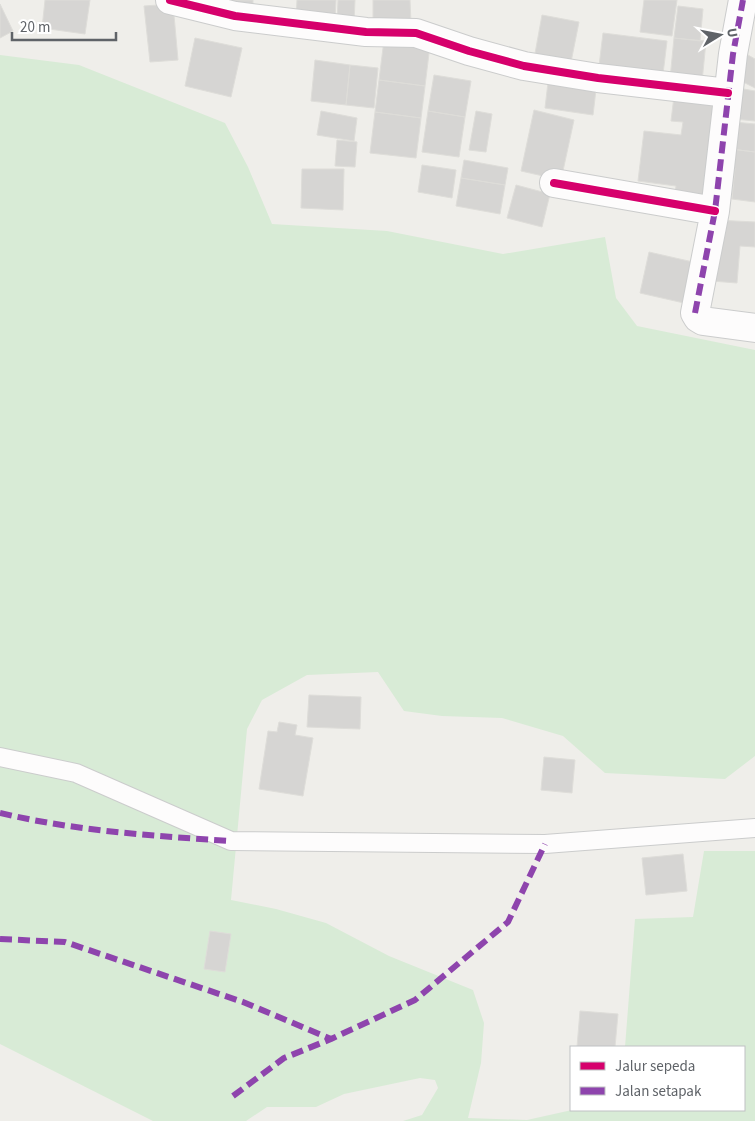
<svg xmlns="http://www.w3.org/2000/svg" width="755" height="1121" viewBox="0 0 755 1121" font-family="'Source Sans 3',sans-serif">
<style>
.green{fill:#d8ebd6}
.building{fill:#d6d5d3;stroke:#deddd9}
.lines{fill:none;stroke-linecap:round;stroke-linejoin:round}
.lane-casing{stroke:#cbcccc;stroke-width:20}
.street-casing{stroke:#cbcccc;stroke-width:30}
.lane{stroke:#fdfcfc;stroke-width:18}
.street{stroke:#fdfcfc;stroke-width:28}
.quiet{stroke:#8e44ad;stroke-width:6;stroke-dasharray:12 6;stroke-linecap:butt}
.cycleway-casing{stroke:#fff;stroke-width:11}
.cycleway{stroke:#d6006c;stroke-width:8}
</style>
<rect width="100%" height="100%" fill="#efeeea"/>
<!-- green -->
<path class="green" d="M0,55L79,65L225,123L248,167L272,224L387,231L503,254L605,237L616,298L637,326L755,350V756L725,779L605,773L563,736L502,718L442,716L404,711L378,672L307,675L262,700L247,729L231,900L276,909L326,923L389,956L473,990L484,1023L481,1063L468,1118L527,1120L572,1110H744V1047H625L635,919L693,917L704,851H755V1121H403L422,1115L438,1088L435,1080L420,1078L344,1094L316,1107H267L246,1121H153L0,1044Z"/>
<!-- building -->
<path class="building" d="M45,0H90L85,34L42,28Z
M230,0H253V10L230,11Z
M297,0H336L335,19L296,17Z
M338,0H355L354,23L337,22Z
M373,0H410L411,23L373,24Z
M644,0H677L672,36L640,32Z
M0,4L13,31L0,38Z
M173,4L178,60L150,62L144,6Z
M678,6L703,9L700,41L674,38Z
M542,15L579,22L570,67L534,59Z
M603,33L667,41L663,74L599,66Z
M195,38L242,48L231,97L185,86Z
M674,38L706,41L702,82L670,79Z
M384,40L430,45L425,86L379,80Z
M748,55L755,59V88L737,79Z
M315,60L350,65L346,105L311,101Z
M350,65L378,68L374,108L346,105Z
M549,74L597,81L593,115L545,108Z
M434,75L471,81L465,117L428,111Z
M379,80L425,86L421,118L375,112Z
M675,88L723,94L712,197L675,193L676,186L638,181L644,131L681,135L683,122L671,121Z
M738,88L755,91V121L734,119Z
M534,110L574,120L561,180L521,171Z
M321,111L357,118L354,141L317,135Z
M428,111L465,117L459,157L422,152Z
M476,111L492,114L486,152L469,150Z
M375,112L421,118L416,158L370,153Z
M734,122L755,124V152L731,149Z
M337,140L357,142L355,167L335,166Z
M731,149L755,152V202L732,199L735,168H729Z
M464,160L508,168L505,185L461,178Z
M422,165L456,170L452,198L418,192Z
M302,169H344L343,210L301,208Z
M461,178L505,185L500,214L456,206Z
M516,185L550,194L542,227L507,218Z
M716,220L755,222V247L740,246L737,283L712,281Z
M649,252L693,262L684,303L640,293Z
M309,695L361,697L360,729L307,727Z
M279,722L297,725L295,735L313,738L303,796L259,789L268,731L277,732Z
M544,757L575,760L572,793L541,790Z
M683,854L687,891L646,895L642,858Z
M210,931L231,934L225,972L204,969Z
M580,1011L618,1014L615,1047H577Z"/>
<g class="lines">
<defs>
<path id="lane" d="M0,757L76,773L231,841L545,844L755,828"/>
<path id="street" d="M170,0L235,16L366,32L416,33L469,51L524,66L598,78L728,93
M743,0L733,54L715,211L695,313L698,318L703,321L755,328
M554,183L715,211"/>
</defs>
<!-- lane casing -->
<use href="#lane" class="lane-casing"/>
<!-- street casing -->
<use href="#street" class="street-casing"/>
<!-- lane -->
<use href="#lane" class="lane"/>
<!-- street -->
<use href="#street" class="street"/>
<!-- quiet -->
<path class="quiet" d="M695,313L715,211L733,54L743,0
M0,813C76,831 154,836 231,841
M0,939L65,942L243,1002L331,1039
M233,1096L284,1058L331,1039L415,1000L508,922L545,844"/>
<defs>
<path id="cycleway" d="M170,0L235,16L366,32L416,33L469,51L524,66L598,78L728,93
M554,183L715,211"/>
</defs>
<!-- cycleway casing -->
<use href="#cycleway" class="cycleway-casing"/>
<!-- cycleway -->
<use href="#cycleway" class="cycleway"/>
</g>
<!-- legend -->
<rect x="570" y="1046" width="175" height="65" fill="#ffffff" stroke="#bfc1c3"/>
<rect x="580" y="1062" width="25" height="8" fill="#d6006c" stroke="#bfc1c3"/>
<text x="615" y="1071" font-size="15" fill="#5f6368">Jalur sepeda</text>
<rect x="580" y="1087" width="25" height="8" fill="#8e44ad" stroke="#bfc1c3"/>
<text x="615" y="1096" font-size="15" fill="#5f6368">Jalan setapak</text>
<!-- north arrow -->
<g transform="translate(720 35) rotate(80)" stroke="#ffffff" stroke-width="4" paint-order="stroke">
<path d="M0-4L9 19L0 12L-9 19Z" fill="#5f6368"/>
<text y="-8" font-size="14" font-weight="bold" text-anchor="middle" fill="#5f6368">U</text>
</g>
<!-- scale -->
<path d="M12 32v8h104v-8" fill="none" stroke="#5f6368" stroke-width="2.5"/>
<text x="20" y="32" font-size="15" fill="#5f6368" stroke="#ffffff" stroke-width="4" paint-order="stroke">20 m</text>
</svg>
